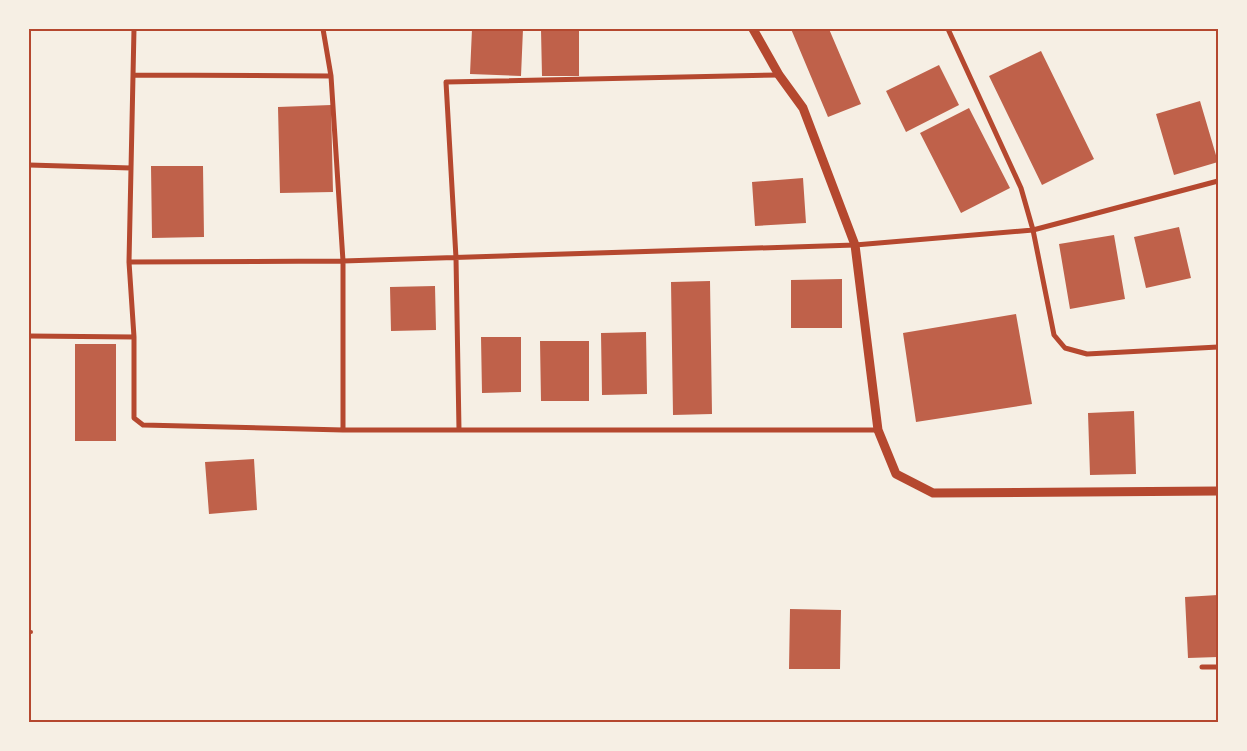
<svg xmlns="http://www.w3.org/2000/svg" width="1247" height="751" viewBox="0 0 1247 751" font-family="Arial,sans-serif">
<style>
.building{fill:#bf614a}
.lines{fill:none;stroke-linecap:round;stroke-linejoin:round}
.service{stroke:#b5482f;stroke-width:4}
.minor{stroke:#b5482f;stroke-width:5}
.tertiary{stroke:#b5482f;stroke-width:9}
.neatline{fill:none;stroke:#b5482f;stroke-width:2}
</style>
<rect width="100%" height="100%" fill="#f6efe4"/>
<!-- building -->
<path class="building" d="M472,29H523L521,76L470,74Z
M791,29H829L861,104L828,117Z
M541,30H579V76H542Z
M1041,51L1094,159L1042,185L989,76Z
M939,65L959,105L906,132L886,91Z
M1200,101L1218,162L1174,175L1156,114Z
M331,105L333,192L280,193L278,107Z
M969,108L1010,188L961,213L920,133Z
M151,166H203L204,237L152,238Z
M803,178L806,223L755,226L752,182Z
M1179,227L1191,278L1146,288L1134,237Z
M1114,235L1125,299L1070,309L1059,244Z
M842,279V328H791V280Z
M710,281L712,414L673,415L671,282Z
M435,286L436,330L391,331L390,287Z
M1016,314L1032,404L916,422L903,333Z
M646,332L647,394L602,395L601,333Z
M481,337H521V392L482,393Z
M540,341H589V401H541Z
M75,344H116V441H75Z
M1134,411L1136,474L1090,475L1088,413Z
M254,459L257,510L209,514L205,462Z
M1218,595V657L1188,658L1185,597Z
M790,609L841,610L840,669H789Z"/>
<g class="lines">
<!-- service -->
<path class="service" d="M29,632H31"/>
<!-- minor -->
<path class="minor" d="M134,29L129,262L134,337V418L143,425L343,430H878
M323,29L331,76L343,261V430
M948,29L1021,188L1033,230L1054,335L1065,348L1087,354L1218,347
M133,75L331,76
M29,165L131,168
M129,262L343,261L855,245L1033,230L1218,181
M29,336L134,337
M459,430L456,258L446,82L779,75
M1202,667H1218"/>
<!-- tertiary -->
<path class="tertiary" d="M753,29L779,75L803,108L855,245L878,430L896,474L933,493L1218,491"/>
</g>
<!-- border -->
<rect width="1247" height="751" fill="none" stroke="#f6efe4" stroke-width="60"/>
<rect x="30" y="30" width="1187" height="691" class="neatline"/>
</svg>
